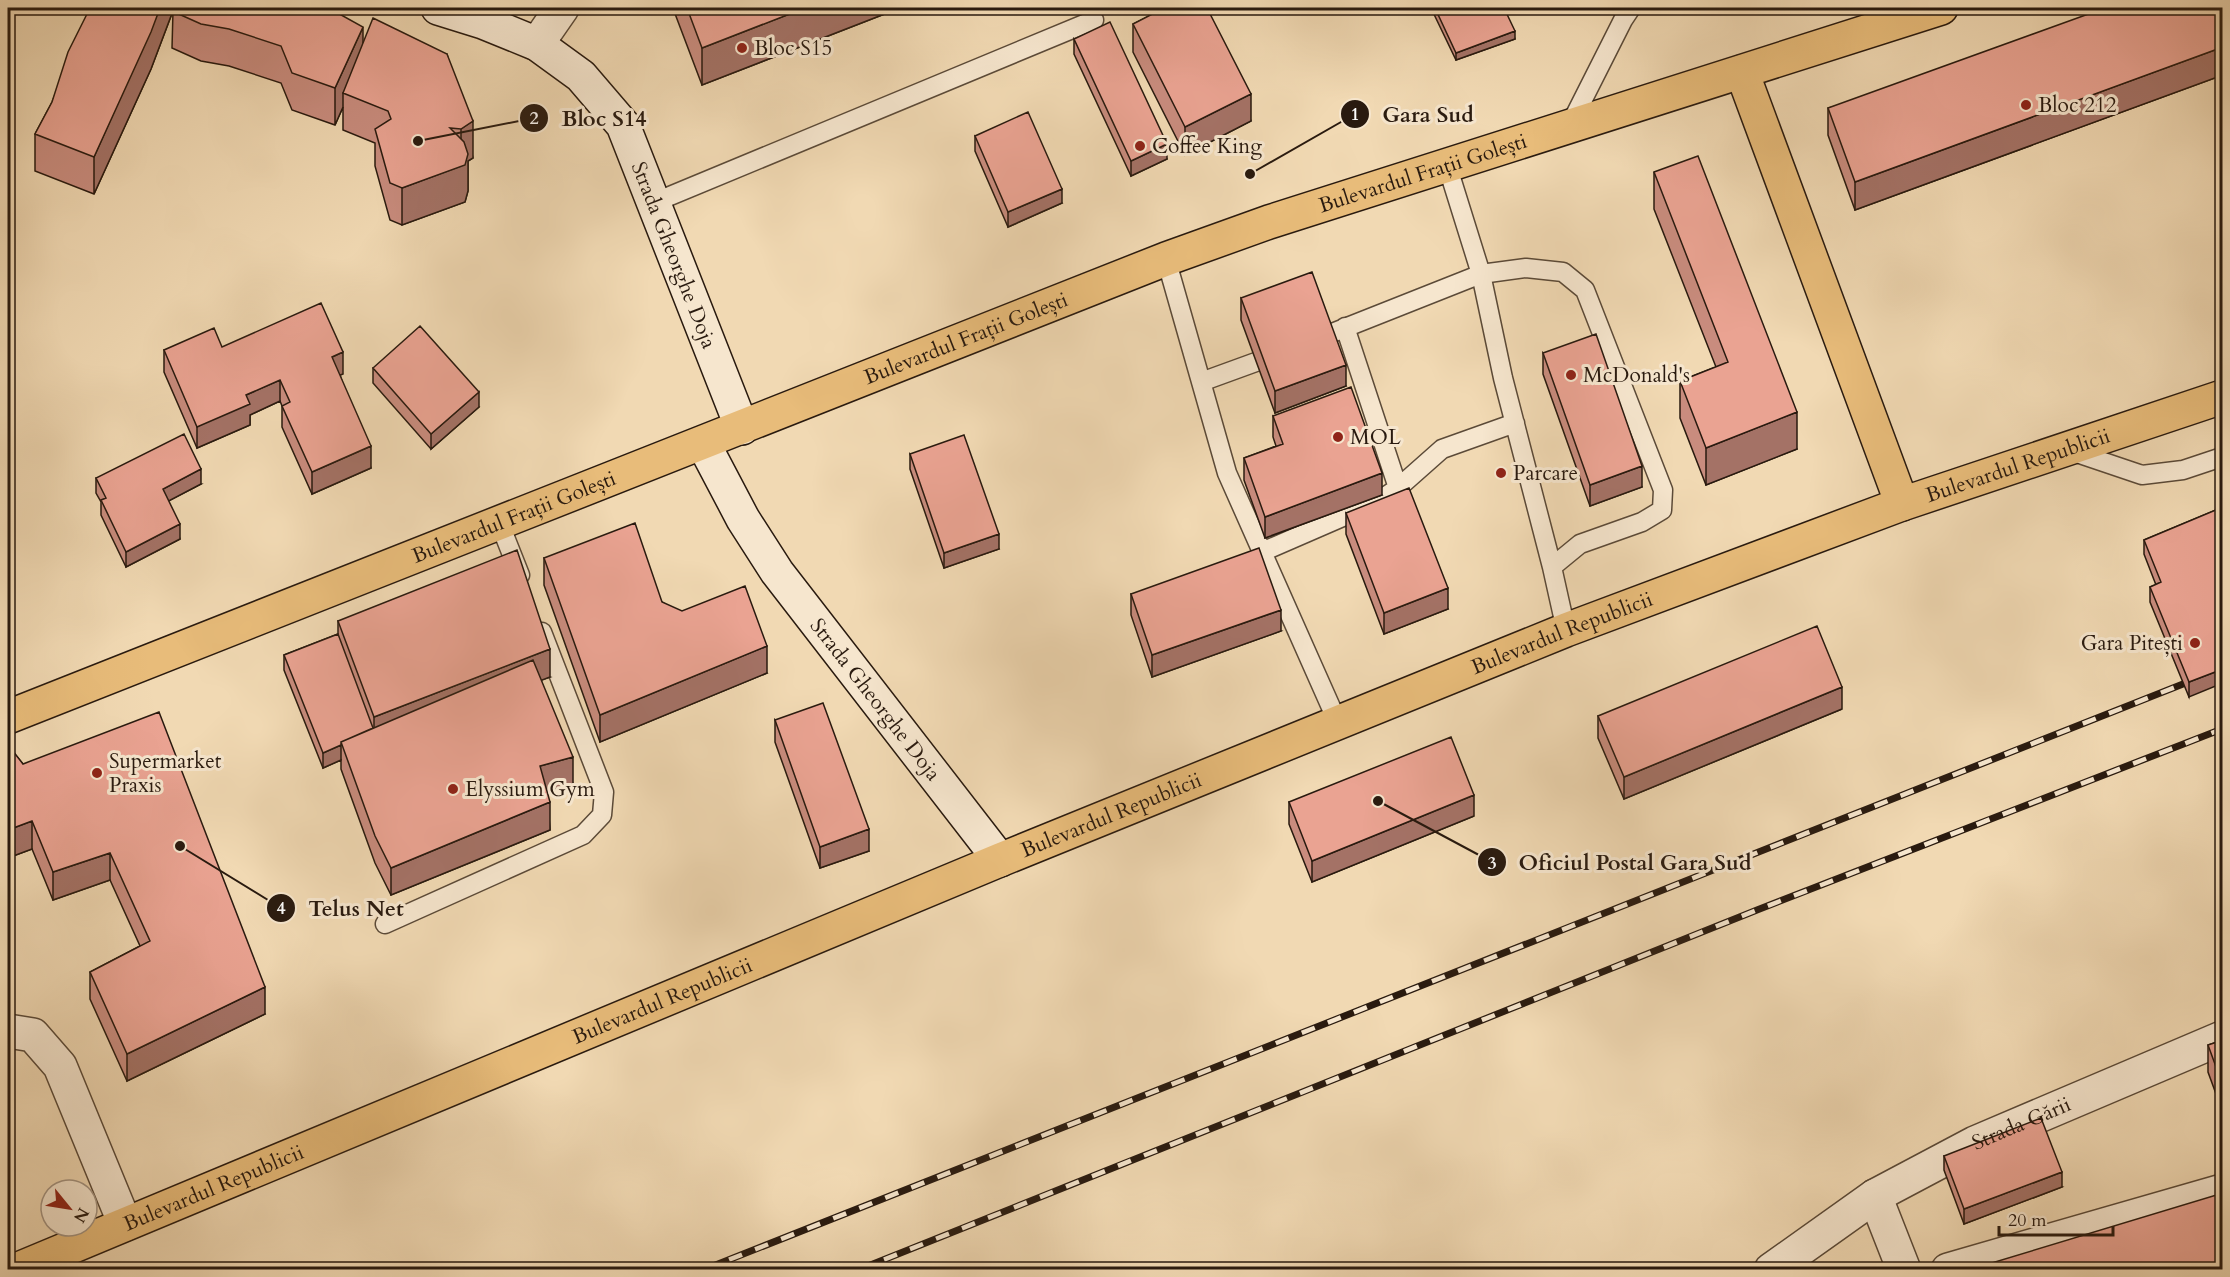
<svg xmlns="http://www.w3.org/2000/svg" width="2230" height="1277" viewBox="0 0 2230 1277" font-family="Cardo,serif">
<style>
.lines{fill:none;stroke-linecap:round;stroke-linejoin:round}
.lane-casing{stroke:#5b4a38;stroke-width:21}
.street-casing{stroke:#5b4a38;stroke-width:36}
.secondary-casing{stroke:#291a0f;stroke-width:36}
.primary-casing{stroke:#291a0f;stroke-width:36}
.lane{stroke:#f6e6ce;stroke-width:18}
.street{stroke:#f6e6ce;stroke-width:33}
.secondary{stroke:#f6e6ce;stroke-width:33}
.primary{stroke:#e8bc7a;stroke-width:33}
.rail-casing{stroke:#291a0f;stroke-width:7}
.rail{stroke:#f6e6ce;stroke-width:4.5;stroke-dasharray:14;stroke-linecap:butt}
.wall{fill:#c98c7e;stroke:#291a0f;stroke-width:1.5}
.shaded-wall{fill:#a47266;stroke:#291a0f;stroke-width:1.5}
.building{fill:#eaa392;stroke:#291a0f;stroke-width:1.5}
.poi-dot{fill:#8f2418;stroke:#f6e6ce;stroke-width:2}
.labels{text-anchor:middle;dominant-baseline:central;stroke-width:6;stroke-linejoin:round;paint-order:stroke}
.poi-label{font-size:21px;fill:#291a0f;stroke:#f6e6ce;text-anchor:start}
.street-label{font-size:21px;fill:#291a0f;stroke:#f6e6ce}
.leader{fill:none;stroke:#291a0f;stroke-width:2}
.callout-dot{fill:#291a0f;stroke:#f6e6ce;stroke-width:2}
.mark-label{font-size:18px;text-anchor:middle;font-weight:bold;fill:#fff}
.callout-label{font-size:22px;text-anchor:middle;font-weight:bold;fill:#291a0f;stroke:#f6e6ce;stroke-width:6;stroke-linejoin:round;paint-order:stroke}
</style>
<rect width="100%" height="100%" fill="#f1d9b3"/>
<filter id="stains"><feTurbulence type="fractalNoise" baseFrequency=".00333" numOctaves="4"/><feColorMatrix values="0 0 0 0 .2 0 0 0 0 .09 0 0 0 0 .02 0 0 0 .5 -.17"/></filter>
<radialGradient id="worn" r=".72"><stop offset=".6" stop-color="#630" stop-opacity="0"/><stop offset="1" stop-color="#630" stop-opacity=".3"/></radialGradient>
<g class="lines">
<defs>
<path id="lane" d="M1569,127L1623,20L1631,8
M1447,165L1481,274L1503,378L1552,567L1566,630
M653,203L1094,20
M1166,259L1227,473L1338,723
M1345,327L1398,488
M1327,335L1481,274L1526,268L1563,272L1585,290L1663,490L1662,510L1642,522L1580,544L1552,567
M1201,382L1256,362
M2068,450L2142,475L2183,470L2222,457
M499,522L520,575
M1262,552L1377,502L1398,488L1442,449L1515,423
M385,924L583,835L602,815L604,792L542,632"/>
<g id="street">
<path d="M537,44L562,8"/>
<path d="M8,1031L33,1035L60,1066L125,1224"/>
<path d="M1875,1196L1904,1270"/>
<path id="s1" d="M1771,1270L1875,1196L1975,1143L2222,1038"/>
<path d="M1948,1270L2222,1191"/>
</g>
<g id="secondary">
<path id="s2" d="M438,8L483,22L537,44L581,76L623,125L742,428"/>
<path id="s3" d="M703,443L743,519L777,572L1000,860"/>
</g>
<g id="primary">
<path d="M1742,72L1902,504"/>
<path id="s4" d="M8,717L1166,259L1269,222L1941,8"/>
<path id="s5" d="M16,1270L1000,860L1566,630L1902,504L2222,397"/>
</g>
</defs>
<!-- lane casing -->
<use href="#lane" class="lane-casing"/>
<!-- street casing -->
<use href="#street" class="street-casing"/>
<!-- secondary casing -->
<use href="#secondary" class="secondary-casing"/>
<!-- primary casing -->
<use href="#primary" class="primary-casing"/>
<!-- lane -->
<use href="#lane" class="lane"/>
<!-- street -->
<use href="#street" class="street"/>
<!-- secondary -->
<use href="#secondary" class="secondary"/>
<!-- primary -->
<use href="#primary" class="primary"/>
<defs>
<path id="rail" d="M703,1270L2183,684
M858,1270L1757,910L2222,729"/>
</defs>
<!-- rail casing -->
<use href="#rail" class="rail-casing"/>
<!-- rail -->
<use href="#rail" class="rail"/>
</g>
<!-- wall -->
<path class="wall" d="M90,8H334V12L363,43L447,54L473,158L468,161V191L465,202L402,225L390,220L375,166V143L343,130V107L335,125L292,110L281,83L229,66L201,61L172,48L173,11L151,69L94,194L35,171V134L52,102Z
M674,8H900L702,85L674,11Z
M1151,8H1207L1251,121L1185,155L1133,52V24L1153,14Z
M1431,8H1504L1515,39L1456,60Z
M2223,8V75L1855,210L1828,135V108Z
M1074,39L1167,159L1131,176L1074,54Z
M975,136L1062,203L1008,227L975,151Z
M1654,172L1797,449L1706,485L1680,418V381L1716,367L1654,209Z
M1241,298L1346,386L1275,413L1241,320Z
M164,350L343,374L340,375L371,468L312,494L282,427V406L280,401L250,415V425L197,448L164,372Z
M1543,353L1642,487L1590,506L1543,374Z
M373,368L479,407L431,449L373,383Z
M1273,416L1382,495L1265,538L1244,480V458L1276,446L1273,437Z
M910,454L999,549L944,568L910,469Z
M96,478L201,484L168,501L180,539L126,567L101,515V502L96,493Z
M2223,507L2189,697L2150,602V587L2156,585L2144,554V540Z
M1346,513L1448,609L1384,634L1346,534Z
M544,558L662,602L767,673L600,742L544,585Z
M1131,594L1281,631L1152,677L1131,615Z
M338,621L550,677L541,680L573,784L547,791L550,830L391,895L375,863L341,769V760L323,768L284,670V655L338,634Z
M1842,709L1624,799L1598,738V716Z
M775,720L869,851L820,868L775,742Z
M8,746L23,764L265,1014L127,1081L90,999V972L140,946L110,880L53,900L32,849L8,858Z
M1289,802L1474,816L1312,882L1289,824Z
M2223,1040V1113L2208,1072V1045Z
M1944,1156L2062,1187L1964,1224L1944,1170Z"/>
<!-- shaded-wall -->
<path class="shaded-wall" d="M160,8H174L151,69L94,194V157Z
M805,8H900L702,85V48Z
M363,27V64L343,93V107L335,125V88Z
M1515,31V39L1456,60V53Z
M2223,47V75L1855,210V182Z
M1251,94V121L1185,155V127Z
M473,121V158L468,161V191L465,202L402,225V188L461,166V129Z
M1167,144V159L1131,176V161Z
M12,188V195L8,197V189Z
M1062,189V203L1008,227V212Z
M343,352V374L332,378V357Z
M1346,365V386L1275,413V391Z
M280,380V401L250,415V425L197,448V427L246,395Z
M479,392V407L431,449V434Z
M1797,412V449L1706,485V448Z
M371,446V468L312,494V472Z
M1642,466V487L1590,506V485Z
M201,469V484L163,504V489Z
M1382,473V495L1265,538V517Z
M180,524V539L126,567V552Z
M999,534V549L944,568V553Z
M1448,588V609L1384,634V613Z
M1281,610V631L1152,677V655Z
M767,646V673L600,742V715Z
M550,649V677L374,745V717Z
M2223,669V683L2189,697V682Z
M1842,687V709L1624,799V777Z
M341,745V760L323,768V753Z
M573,757V784L540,793V766Z
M1474,795V816L1312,882V861Z
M550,802V830L391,895V868Z
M32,821V849L8,858V830Z
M869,829V851L820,868V847Z
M110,853V880L53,900V872Z
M265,987V1014L127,1081V1054Z
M10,1092V1138H8V1093Z
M2062,1172V1187L1964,1224V1209Z"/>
<!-- building -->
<path class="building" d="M90,8H160L151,32L94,157L35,134L52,102L68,52Z
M173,8H334V11L363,27L335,88L292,73L281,46L229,29L201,24L172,11Z
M687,8H805L702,48Z
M1164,8H1207L1251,94L1185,127L1133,24Z
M1435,8H1504L1515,31L1456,53Z
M2105,8H2223V47L1855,182L1828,108Z
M373,18L447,54L473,121L461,129L450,128L464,142L468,154L465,165L402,188L390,183L375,129L391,119L388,111L343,93Z
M1110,22L1167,144L1131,161L1074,39Z
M1028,112L1062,189L1008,212L975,136Z
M1698,156L1797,412L1706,448L1680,381L1728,362L1654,172Z
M8,181L12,188L8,189Z
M1312,272L1346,365L1275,391L1241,298Z
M321,303L343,352L332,357L371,446L312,472L282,406L290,402L280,380L246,395L250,404L197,427L164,350L214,328L222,347Z
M420,326L479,392L431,434L373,368Z
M1596,334L1642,466L1590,485L1543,353Z
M1351,387L1382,473L1265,517L1244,458L1283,444L1273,416Z
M184,434L201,469L163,489L180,524L126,552L101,500L106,498L96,478Z
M964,435L999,534L944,553L910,454Z
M1409,488L1448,588L1384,613L1346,513Z
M2223,507V669L2189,682L2150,587L2161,582L2144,540Z
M635,523L662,602L682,611L745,586L767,646L600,715L544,558Z
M1259,548L1281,610L1152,655L1131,594Z
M517,550L550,649L374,717L338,621Z
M1817,626L1842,687L1624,777L1598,716Z
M338,634L373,728L341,742V745L323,753L284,655Z
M533,660L573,757L540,766L550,802L391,868L375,836L341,742Z
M823,703L869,829L820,847L775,720Z
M159,712L265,987L127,1054L90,972L150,941L110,853L53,872L32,821L8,830V746H9L23,764Z
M1451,737L1474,795L1312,861L1289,802Z
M2223,1040V1086L2208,1045Z
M2041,1118L2062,1172L1964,1209L1944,1156Z
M2223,1193V1269H1986L1985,1265Z"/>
<!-- markers -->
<g class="poi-dot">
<circle cx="742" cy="48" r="6"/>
<circle cx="2026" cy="105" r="6"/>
<circle cx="1140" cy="146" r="6"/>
<circle cx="1571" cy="375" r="6"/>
<circle cx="1338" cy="437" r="6"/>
<circle cx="1501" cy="473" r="6"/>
<circle cx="2195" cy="643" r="6"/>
<circle cx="97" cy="773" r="6"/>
<circle cx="453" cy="789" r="6"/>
</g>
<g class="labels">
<!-- poi labels -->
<g class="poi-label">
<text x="754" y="48">Bloc S15</text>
<text x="2038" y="105">Bloc 212</text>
<text x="1152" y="146">Coffee King</text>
<text x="1583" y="375">McDonald's</text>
<text x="1350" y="437">MOL</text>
<text x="1513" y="473">Parcare</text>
<text x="2183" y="643" text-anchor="end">Gara Pitești</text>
<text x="109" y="761">Supermarket<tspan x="109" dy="24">Praxis</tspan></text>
<text x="465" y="789">Elyssium Gym</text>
</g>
<!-- street labels -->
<g class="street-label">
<text stroke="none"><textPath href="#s4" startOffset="1516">Bulevardul Frații Golești</textPath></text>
<text stroke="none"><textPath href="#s2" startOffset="364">Strada Gheorghe Doja</textPath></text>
<text stroke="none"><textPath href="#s4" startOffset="1030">Bulevardul Frații Golești</textPath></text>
<text stroke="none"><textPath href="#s5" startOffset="2158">Bulevardul Republicii</textPath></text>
<text stroke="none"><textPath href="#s4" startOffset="544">Bulevardul Frații Golești</textPath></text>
<text stroke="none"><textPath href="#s5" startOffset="1672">Bulevardul Republicii</textPath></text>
<text stroke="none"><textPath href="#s3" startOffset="310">Strada Gheorghe Doja</textPath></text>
<text stroke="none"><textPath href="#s5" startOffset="1186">Bulevardul Republicii</textPath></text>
<text stroke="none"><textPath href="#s5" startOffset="700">Bulevardul Republicii</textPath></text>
<text stroke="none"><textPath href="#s1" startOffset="291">Strada Gării</textPath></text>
<text stroke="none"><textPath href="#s5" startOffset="214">Bulevardul Republicii</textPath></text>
</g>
</g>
<!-- callouts -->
<path class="leader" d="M1250 174L1355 114M418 141L534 118M1378 801L1492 862M180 846L281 908"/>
<g class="callout-dot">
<circle cx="1250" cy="174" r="6"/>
<circle cx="418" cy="141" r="6"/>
<circle cx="1378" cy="801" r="6"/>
<circle cx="180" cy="846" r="6"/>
<circle cx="1355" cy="114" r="15"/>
<circle cx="534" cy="118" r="15"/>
<circle cx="1492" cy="862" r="15"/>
<circle cx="281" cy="908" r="15"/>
</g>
<g class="mark-label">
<text x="1355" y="120">1</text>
<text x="534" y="124">2</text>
<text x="1492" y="869">3</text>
<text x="281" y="914">4</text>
</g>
<g class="callout-label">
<text x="1428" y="122">Gara Sud</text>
<text x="604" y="126">Bloc S14</text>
<text x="1635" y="870">Oficiul Postal Gara Sud</text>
<text x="356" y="916">Telus Net</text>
</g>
<!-- margin -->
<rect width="2230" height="1277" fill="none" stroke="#f1d9b3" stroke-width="30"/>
<rect x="9" y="9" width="2212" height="1259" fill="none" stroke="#291a0f" stroke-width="3"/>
<rect x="15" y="15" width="2200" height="1247" fill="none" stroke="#291a0f" stroke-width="1.5"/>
<!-- north arrow -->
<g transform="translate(69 1208) rotate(120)"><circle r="28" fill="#f6e6ce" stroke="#a49482" stroke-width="1.5"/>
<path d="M0-4.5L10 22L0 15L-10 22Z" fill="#8f2418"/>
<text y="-9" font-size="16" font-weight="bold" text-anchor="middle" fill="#291a0f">N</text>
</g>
<!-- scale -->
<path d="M1999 1226v9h114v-9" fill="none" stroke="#291a0f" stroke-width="3"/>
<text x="2008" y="1226" font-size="18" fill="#291a0f" stroke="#f6e6ce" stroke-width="4.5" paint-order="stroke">20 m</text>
<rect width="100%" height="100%" filter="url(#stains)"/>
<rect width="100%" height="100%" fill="url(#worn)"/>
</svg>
